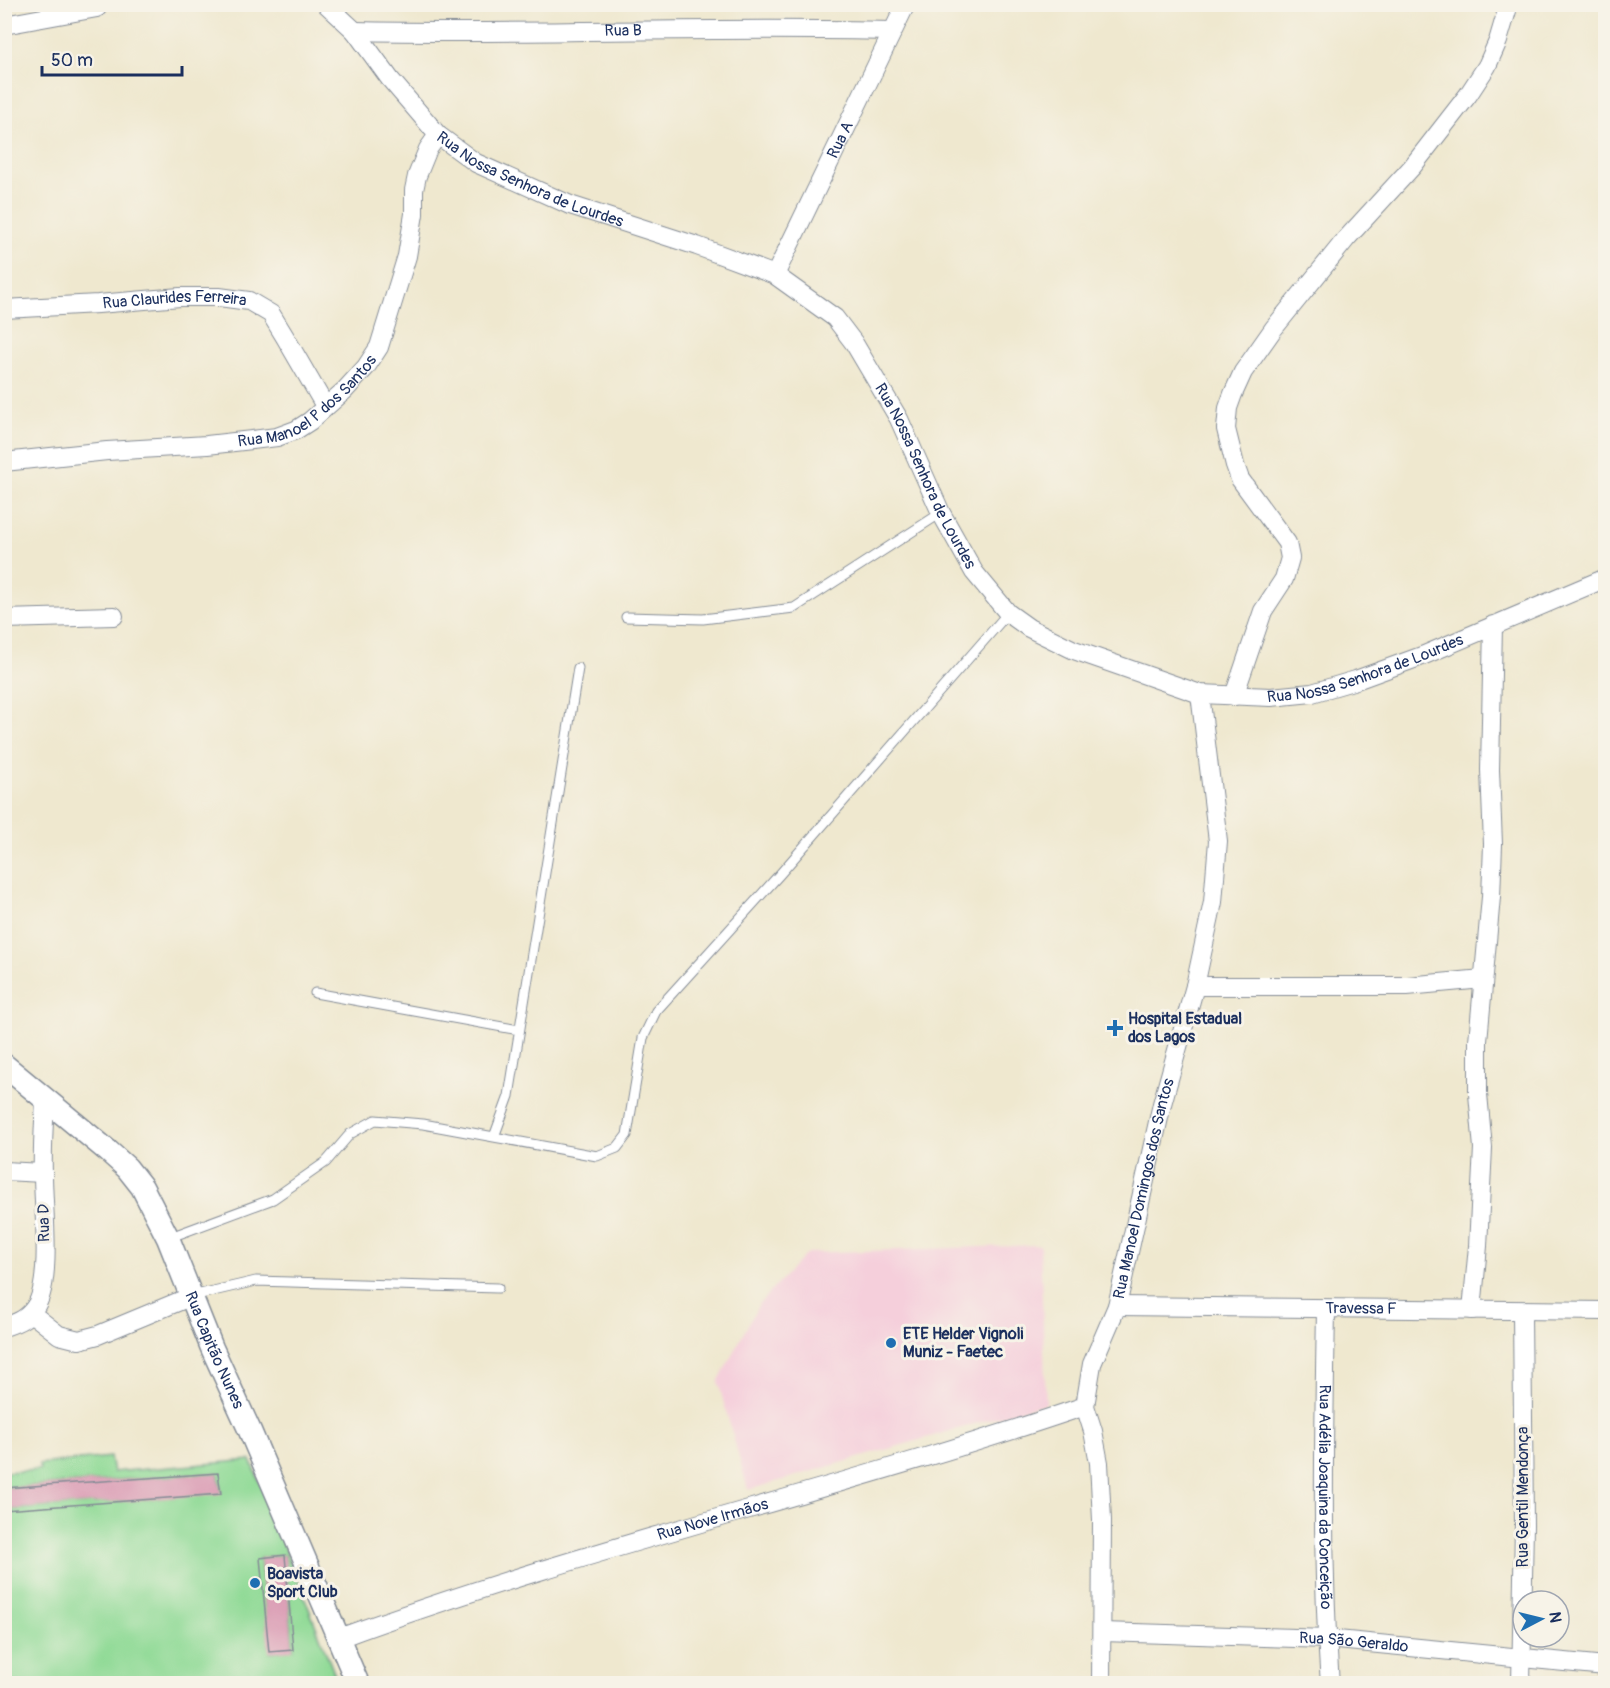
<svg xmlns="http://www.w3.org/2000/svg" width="1610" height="1688" viewBox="0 0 1610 1688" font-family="Pangolin,sans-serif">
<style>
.built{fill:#f5cfdb}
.green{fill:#90da96;stroke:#56847a;stroke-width:1.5;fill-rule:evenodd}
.building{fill:#da9bb4}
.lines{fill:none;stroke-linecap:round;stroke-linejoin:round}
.service-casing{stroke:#858c96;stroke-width:11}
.minor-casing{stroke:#858c96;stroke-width:20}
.tertiary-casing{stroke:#858c96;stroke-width:25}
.service{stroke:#fff;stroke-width:9}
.minor{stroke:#fff;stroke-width:18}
.tertiary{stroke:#fff;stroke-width:22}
.poi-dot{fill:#1f6fb2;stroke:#f7f3e8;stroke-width:2}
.labels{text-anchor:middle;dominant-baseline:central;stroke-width:6;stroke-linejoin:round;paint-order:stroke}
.street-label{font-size:16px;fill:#1b2f5e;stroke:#f7f3e8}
.poi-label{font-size:16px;font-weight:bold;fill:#1b2f5e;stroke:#f7f3e8;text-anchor:start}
</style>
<rect width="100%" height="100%" fill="#f7f3e8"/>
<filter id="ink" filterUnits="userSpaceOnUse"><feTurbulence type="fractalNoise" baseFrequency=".0167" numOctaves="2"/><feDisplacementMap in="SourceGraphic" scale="12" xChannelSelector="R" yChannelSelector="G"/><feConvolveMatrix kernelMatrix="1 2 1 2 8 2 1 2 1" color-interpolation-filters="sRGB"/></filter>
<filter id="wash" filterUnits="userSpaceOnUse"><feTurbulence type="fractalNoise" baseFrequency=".008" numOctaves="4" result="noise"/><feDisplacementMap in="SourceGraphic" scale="24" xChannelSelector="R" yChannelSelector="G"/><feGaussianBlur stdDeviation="1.35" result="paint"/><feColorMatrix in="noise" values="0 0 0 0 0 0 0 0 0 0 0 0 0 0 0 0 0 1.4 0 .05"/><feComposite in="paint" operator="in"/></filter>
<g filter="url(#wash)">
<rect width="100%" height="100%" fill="#efe8cf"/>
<!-- built -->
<path class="built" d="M1040,1245L1046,1403L748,1490L718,1382L759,1304L807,1253Z"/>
<!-- green -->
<path class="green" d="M110,1457L113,1472L251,1460L338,1683H5V1510L221,1493L218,1473L5,1488V1472L40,1470L39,1464ZM285,1555L293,1649L270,1652L260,1558Z"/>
<g id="blocks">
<!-- building -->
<path class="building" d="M218,1473L221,1494L4,1510V1488Z
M285,1555L293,1650L269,1652L260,1558Z"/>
</g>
</g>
<g filter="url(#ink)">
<use href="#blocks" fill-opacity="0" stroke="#858c96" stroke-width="1.5"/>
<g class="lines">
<defs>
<path id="service" d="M626,617L703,619L794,608L941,513
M315,993L519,1030
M494,1137L597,1156L617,1148L627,1135L643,1038L656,1011L780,874L1008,613
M168,1238L273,1199L326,1162L350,1134L375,1120L423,1124L494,1137L509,1096L578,668
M192,1296L256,1281L498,1288"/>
<g id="minor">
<path id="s1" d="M326,4L355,31L390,79L438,135L476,163L570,205L697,246L775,275L835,318L854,343L899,419L941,513L974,572L1008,613L1029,628L1074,650L1200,694L1271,697L1312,693L1356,680L1422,656L1606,578"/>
<path d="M4,25L97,8"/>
<path id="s2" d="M355,31C534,35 713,26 892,31"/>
<path id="s3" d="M775,275L906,4"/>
<path id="s4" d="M4,309L98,304L180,297H219L249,301L271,314L285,337L325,406"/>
<path id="s5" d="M4,462L107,451L207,445L252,440L277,437L296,430L310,421L345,390L366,367L379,347L407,256L414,214V190L417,176L428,149L438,135"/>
<path d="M4,619L114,616"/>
<path d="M1234,696L1263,611L1284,579L1290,558L1287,543L1240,479L1235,465L1226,429L1228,408L1233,394L1243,372L1274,328L1346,239L1412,167L1468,95L1487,66L1498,41L1509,4"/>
<path d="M1195,986H1407L1483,979"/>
<path d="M4,1171L43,1173"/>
<path id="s6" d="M1117,1306L1606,1311"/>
<path id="s7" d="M1326,1309C1324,1434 1321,1559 1330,1684"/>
<path d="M1472,1310L1478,1246L1483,1148L1478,1094V1041L1491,897L1493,844L1490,770L1493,625"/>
<path d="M31,1313L59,1335L79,1340L98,1335L192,1296"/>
<path d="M4,1327C19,1322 29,1318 37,1304C52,1276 43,1207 43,1174C42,1150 44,1124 45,1100"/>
<path id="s8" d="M1102,1632L1327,1639L1606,1666"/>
<path id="s9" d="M339,1638C584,1548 839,1490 1085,1406"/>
<path id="s10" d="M1101,1684L1102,1520L1099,1463L1093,1431L1085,1406L1092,1364L1117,1306L1162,1104L1195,986L1213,902L1218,841L1200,694"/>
<path d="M1521,1684L1524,1525L1522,1311"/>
</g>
<g id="tertiary">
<path id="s11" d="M4,1065L108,1151L127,1168L142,1187L168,1238L212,1348L250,1431L358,1684"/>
</g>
</defs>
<!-- service casing -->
<use href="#service" class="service-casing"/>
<!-- minor casing -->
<use href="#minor" class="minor-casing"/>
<!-- tertiary casing -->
<use href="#tertiary" class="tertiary-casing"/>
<!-- service -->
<use href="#service" class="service"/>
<!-- minor -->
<use href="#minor" class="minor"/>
<!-- tertiary -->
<use href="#tertiary" class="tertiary"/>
</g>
</g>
<!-- markers -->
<g class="poi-dot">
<path d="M1112 1019h6v6h6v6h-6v6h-6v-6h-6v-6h6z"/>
<circle cx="891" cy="1343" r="6"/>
<circle cx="255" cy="1583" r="6"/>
</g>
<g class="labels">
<!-- street labels -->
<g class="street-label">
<text stroke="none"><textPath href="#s2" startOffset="268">Rua B</textPath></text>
<text stroke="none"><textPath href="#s3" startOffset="150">Rua A</textPath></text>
<text stroke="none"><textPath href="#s1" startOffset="276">Rua Nossa Senhora de Lourdes</textPath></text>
<text stroke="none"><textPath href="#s4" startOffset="171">Rua Claurides Ferreira</textPath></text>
<text stroke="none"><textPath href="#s5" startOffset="318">Rua Manoel P dos Santos</textPath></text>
<text stroke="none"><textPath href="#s1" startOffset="796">Rua Nossa Senhora de Lourdes</textPath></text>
<text stroke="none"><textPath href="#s1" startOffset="1336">Rua Nossa Senhora de Lourdes</textPath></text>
<text stroke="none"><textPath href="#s10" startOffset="506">Rua Manoel Domingos dos Santos</textPath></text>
<text transform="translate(44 1223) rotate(-91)">Rua D</text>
<text stroke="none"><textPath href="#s6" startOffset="244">Travessa F</textPath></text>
<text stroke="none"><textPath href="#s11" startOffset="363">Rua Capitão Nunes</textPath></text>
<text stroke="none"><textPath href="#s7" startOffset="188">Rua Adélia Joaquina da Conceição</textPath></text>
<text transform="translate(1523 1497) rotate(-90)">Rua Gentil Mendonça</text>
<text stroke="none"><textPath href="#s9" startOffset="392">Rua Nove Irmãos</textPath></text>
<text stroke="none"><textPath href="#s8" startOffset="252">Rua São Geraldo</textPath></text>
</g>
<!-- poi labels -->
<g class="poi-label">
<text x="1128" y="1019">Hospital Estadual<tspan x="1128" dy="18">dos Lagos</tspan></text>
<text x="903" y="1334">ETE Helder Vignoli<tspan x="903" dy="18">Muniz - Faetec</tspan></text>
<text x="267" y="1574">Boavista<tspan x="267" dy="18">Sport Club</tspan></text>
</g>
</g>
<!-- margin -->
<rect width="1610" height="1688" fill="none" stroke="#f7f3e8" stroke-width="24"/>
<!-- north arrow -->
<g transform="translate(1541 1619) rotate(83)"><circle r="28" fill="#f7f3e8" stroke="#9fa5b1" stroke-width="1.5"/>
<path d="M0-4.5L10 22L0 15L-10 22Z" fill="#1f6fb2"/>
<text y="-9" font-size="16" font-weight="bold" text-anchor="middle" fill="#1b2f5e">N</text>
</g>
<!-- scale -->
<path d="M42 66v9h140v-9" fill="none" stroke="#1b2f5e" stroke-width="3"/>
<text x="51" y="66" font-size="18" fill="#1b2f5e" stroke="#f7f3e8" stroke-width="4.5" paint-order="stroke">50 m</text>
</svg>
